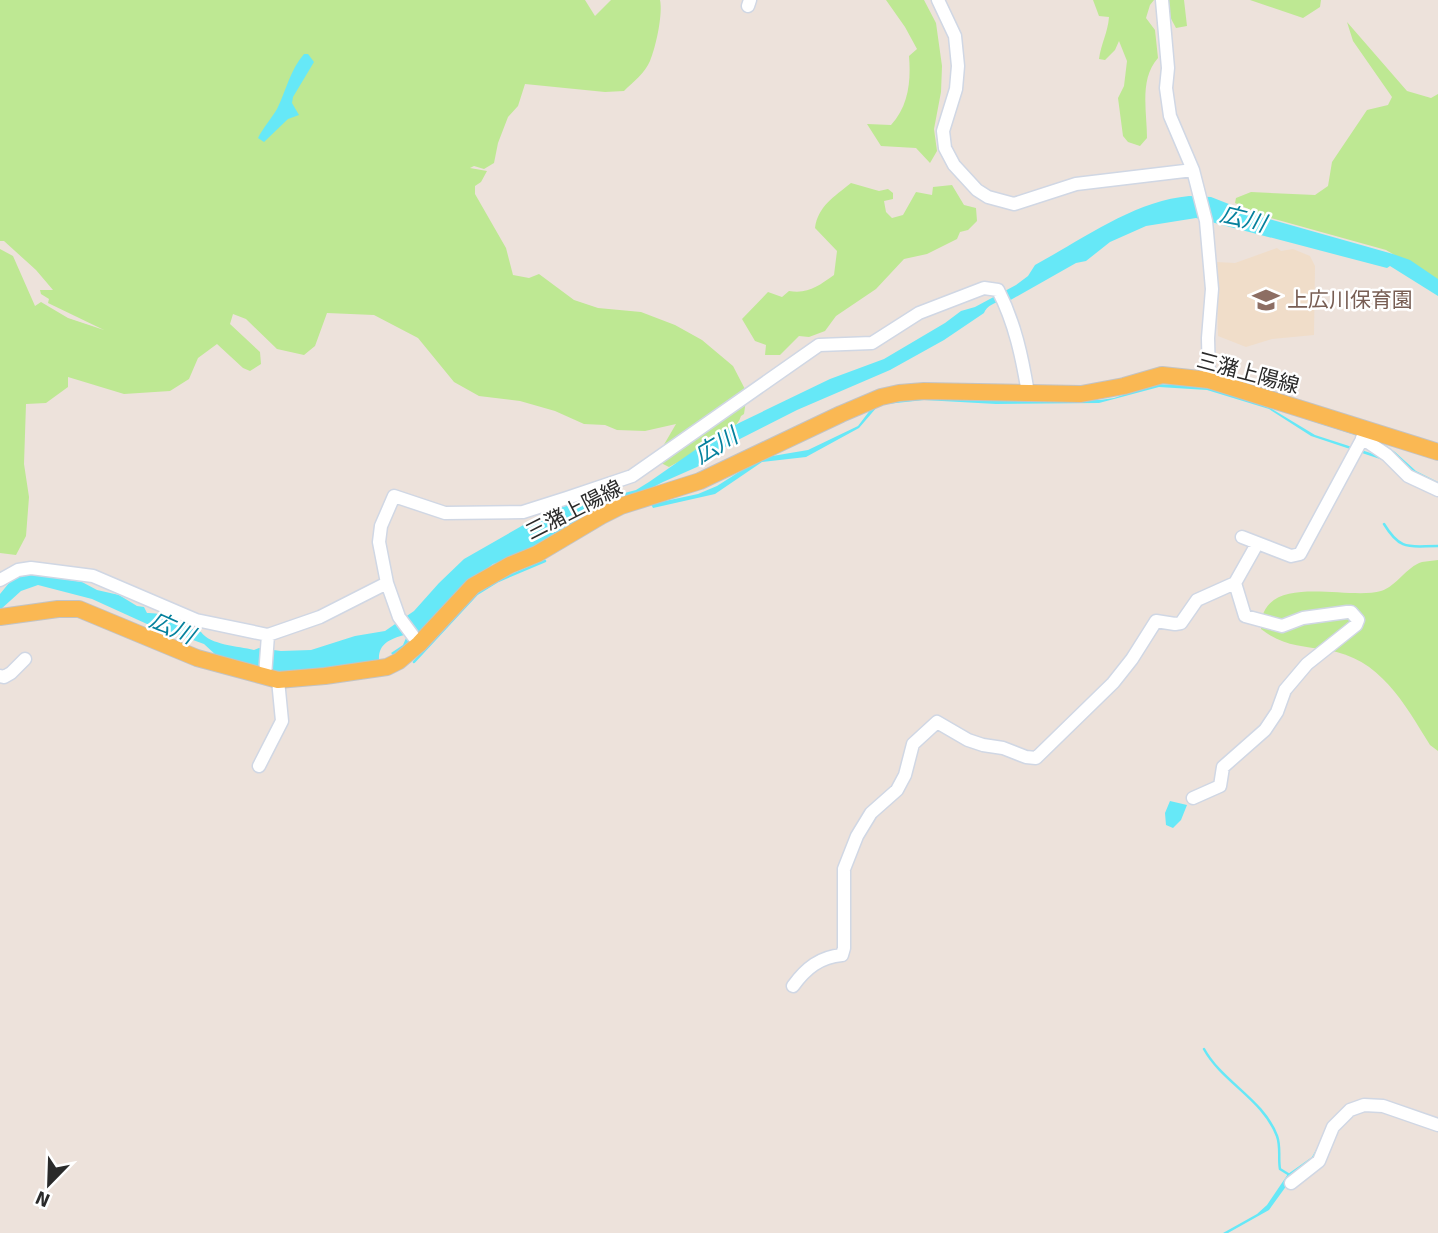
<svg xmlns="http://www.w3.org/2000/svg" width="1438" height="1233" viewBox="0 0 1438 1233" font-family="Signika,'Noto Sans JP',sans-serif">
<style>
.education{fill:#f0ddc9}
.green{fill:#bee893}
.water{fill:#66e8f7}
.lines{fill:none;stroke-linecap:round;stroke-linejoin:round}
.stream{stroke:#66e8f7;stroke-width:2.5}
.minor-casing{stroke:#d0d7e4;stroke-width:15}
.major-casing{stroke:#c3c3c3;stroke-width:18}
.minor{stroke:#fff;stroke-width:12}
.major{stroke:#fab853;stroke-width:16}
.labels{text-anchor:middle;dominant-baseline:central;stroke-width:5;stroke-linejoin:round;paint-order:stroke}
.education-label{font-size:21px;fill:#785e54;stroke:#fff;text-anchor:start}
.street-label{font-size:21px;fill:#2a2a2a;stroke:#fff}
.water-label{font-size:23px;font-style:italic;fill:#05819d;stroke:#fff}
</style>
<rect width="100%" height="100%" fill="#ede2db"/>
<!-- education -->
<path class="education" d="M1277,248L1281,251L1293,249L1310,256L1315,266L1314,335L1272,339L1246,347L1218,336L1216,262L1235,263Z"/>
<!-- green -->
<path class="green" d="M0,0H585L595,16L611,0H660C663,14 656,47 650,61C645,73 633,82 624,91L605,92L525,84L518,106L508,117L498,143L494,163L484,169L474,166L470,168L487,171L481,182L475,186V194L506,248L513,275L529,278L539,274L574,300L598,308L641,312L675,325L702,340L733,366L747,393L744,414L741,416C735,437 687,457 669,467L655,460L676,424L645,431L617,430L605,425L584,424L555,411L520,401L479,396L454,382L418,338L374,315L327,313L315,346L304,355L277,349L246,319L233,314L230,324L260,352L261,364L250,371L243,368L217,344L198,358L189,379L170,391L124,394L68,377V387L46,403L26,404L24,464L29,497L26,536L16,555L0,553V249L13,256L35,306L41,302L68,318L104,330L48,303L49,299L41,294L40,290H53L36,270L4,241H0Z
M886,0H924L936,23L942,66L941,92L934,129L937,151L930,163L916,148L881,146L867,124L891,125C909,106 911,80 909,56L917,49L905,27Z
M1093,0H1154L1150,5L1146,18L1155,30L1158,58C1139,79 1147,112 1147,138L1140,146L1128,142L1123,136L1118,98L1124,86L1127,61L1119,41L1115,50L1105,60L1099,59C1101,44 1108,32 1109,17L1099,16Z
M1166,0H1184L1187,26L1176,28L1169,15Z
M1250,0H1321L1320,7L1303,18Z
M1347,22L1407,91L1431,98L1438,94V285L1422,271L1386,250L1264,216L1235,203L1236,198L1251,192L1315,195L1328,186L1332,162L1367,110L1388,105L1392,97L1353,41Z
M851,183L879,191L888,189L893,193V199L884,201L886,212L892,218L903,215L916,192L932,195L933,187L952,185L964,205L976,208L977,221L968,230L960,232L957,239L927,254L904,259L876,289L836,316L825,331L809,337L799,336L780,355H765L766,345L755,341L742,319L768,292L782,297L789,291C809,294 818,286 834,275L837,251L815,228C818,206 834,197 851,183Z
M1438,560V751L1430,745C1404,703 1380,658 1327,650C1301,646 1282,646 1261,629C1260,570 1347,601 1381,591C1397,586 1406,567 1422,562C1427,561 1433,561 1438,560Z"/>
<!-- water -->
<path class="water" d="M304,54H308L314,62L293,97L292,103L299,115L288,119L264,142L258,138C263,128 271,119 277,109C286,91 290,70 304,54Z
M1189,196L1211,197L1262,217L1393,254L1410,260L1438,279V296L1390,266L1387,268L1196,218L1146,226L1110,242L1086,261L1076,263L1007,302C999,300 987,305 984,313L944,340L890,370L797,410L730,444L697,467L663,482L519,556L493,564L467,584L395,657L391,653L403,645L406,638L404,635C390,639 378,644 379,660L384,663L281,672L217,656L204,644L171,632L159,625L158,629L92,599L38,585L21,591L0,610V594L9,583V579L24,573L82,582L97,590L119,595L137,606L144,607L147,613C167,612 183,627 201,632C210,645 238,646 254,650L259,648L281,651L311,650L355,636L385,631L414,611L439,583L464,559L541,515L607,490L609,497L636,490L649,482L718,434L741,422L830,379L884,359L945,323L961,311L975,307L1016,285L1028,276L1035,265C1083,239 1134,201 1189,196Z
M1156,384L1211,387L1272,409L1315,435L1383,457L1371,440L1305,419L1306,417L1376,438L1395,452L1416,471L1438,482V485L1386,461L1311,436L1269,409L1207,390L1159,387L1099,403L996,404L924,400L887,404L877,407L859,428L806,457L762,462L715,494L653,508L651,504L698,494L717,486L761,458L808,450L858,426L874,405L920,396L991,401L1100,400L1114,398Z
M1170,801L1187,805L1181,820L1173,828L1166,825L1165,813Z
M1361,1099L1387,1101L1422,1114L1359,1104L1318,1156L1287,1185L1269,1210L1228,1233H1223L1257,1214L1267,1205L1288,1174L1312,1157L1334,1117L1344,1108Z"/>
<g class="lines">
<!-- stream -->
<path class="stream" d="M1384,524C1401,552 1410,546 1438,546
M414,662L477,594L498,581L545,561
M1204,1049C1222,1082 1263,1099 1277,1136C1281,1147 1278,1158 1280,1169L1288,1174"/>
<defs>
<path id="minor" d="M938,0L955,36L958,66L956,89L943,131L945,148L954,165L977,190L988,197L1014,204L1076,184L1193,170
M1162,0L1168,68L1166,88L1170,116L1193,170L1206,221L1212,289L1208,338L1209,380
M748,6L750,0
M1362,438L1387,455L1408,476L1438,490
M1242,537L1291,556L1300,554L1367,430
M0,580L18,570L31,568L93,576L196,620L268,635L320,617L387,583
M419,644L399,617L387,583L379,542L381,526L394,496L445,513L523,512L567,498L632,476L819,345L872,343L919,313L984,288L998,290C1015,323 1022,357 1028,393
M0,676L4,677L11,673L25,659
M265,676L268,635
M259,766L282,721L278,680
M1193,798L1220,786L1223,767L1265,730L1277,712L1285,690L1307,664L1356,625L1358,620L1351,612H1347L1303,618L1282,626L1245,616L1235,583
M793,986C806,968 820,957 842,955L844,948V869L857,836L871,813L897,790L905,775L913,744L937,722L968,740L983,745L1003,748L1026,757L1036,758L1113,683L1132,659L1156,621L1175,624L1181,623L1197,600L1235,583L1257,544
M1291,1183L1319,1161L1333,1127L1350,1110L1364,1105L1383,1106L1438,1125"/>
<path id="major" d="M0,617L58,609H79L197,658L278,680L325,676L387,667L399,661L419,644L473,586L510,565L537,554L601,516L621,506L700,481L841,414L881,397L899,393L924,391L1081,394L1124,386L1162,375L1209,380L1438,452"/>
</defs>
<!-- minor casing -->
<use href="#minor" class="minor-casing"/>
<!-- major casing -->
<use href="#major" class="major-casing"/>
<!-- minor -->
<use href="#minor" class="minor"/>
<!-- major -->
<use href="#major" class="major"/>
</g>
<!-- icons -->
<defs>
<symbol id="school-bare" viewBox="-9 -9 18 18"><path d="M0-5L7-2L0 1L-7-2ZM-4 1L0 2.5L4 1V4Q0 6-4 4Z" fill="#8d6e63" stroke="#fff" stroke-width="2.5" paint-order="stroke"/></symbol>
</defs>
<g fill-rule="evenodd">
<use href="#school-bare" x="1247" y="281" width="38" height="38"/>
</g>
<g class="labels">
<!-- education labels -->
<g class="education-label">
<text x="1287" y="300">上広川保育園</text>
</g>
<!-- street labels -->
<g class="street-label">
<text transform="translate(1248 373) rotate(15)">三潴上陽線</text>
<text transform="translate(574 510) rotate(-27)">三潴上陽線</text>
</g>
<!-- water labels -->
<g class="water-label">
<text transform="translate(1243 219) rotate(14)">広川</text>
<text transform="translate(716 446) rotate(-31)">広川</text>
<text transform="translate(172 628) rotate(24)">広川</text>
</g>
</g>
<!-- north arrow -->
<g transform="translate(49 1184) rotate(203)" stroke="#ffffff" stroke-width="5" paint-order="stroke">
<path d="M0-5L12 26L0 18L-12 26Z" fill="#2a2a2a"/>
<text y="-10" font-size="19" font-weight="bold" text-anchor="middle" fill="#2a2a2a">N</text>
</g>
</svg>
